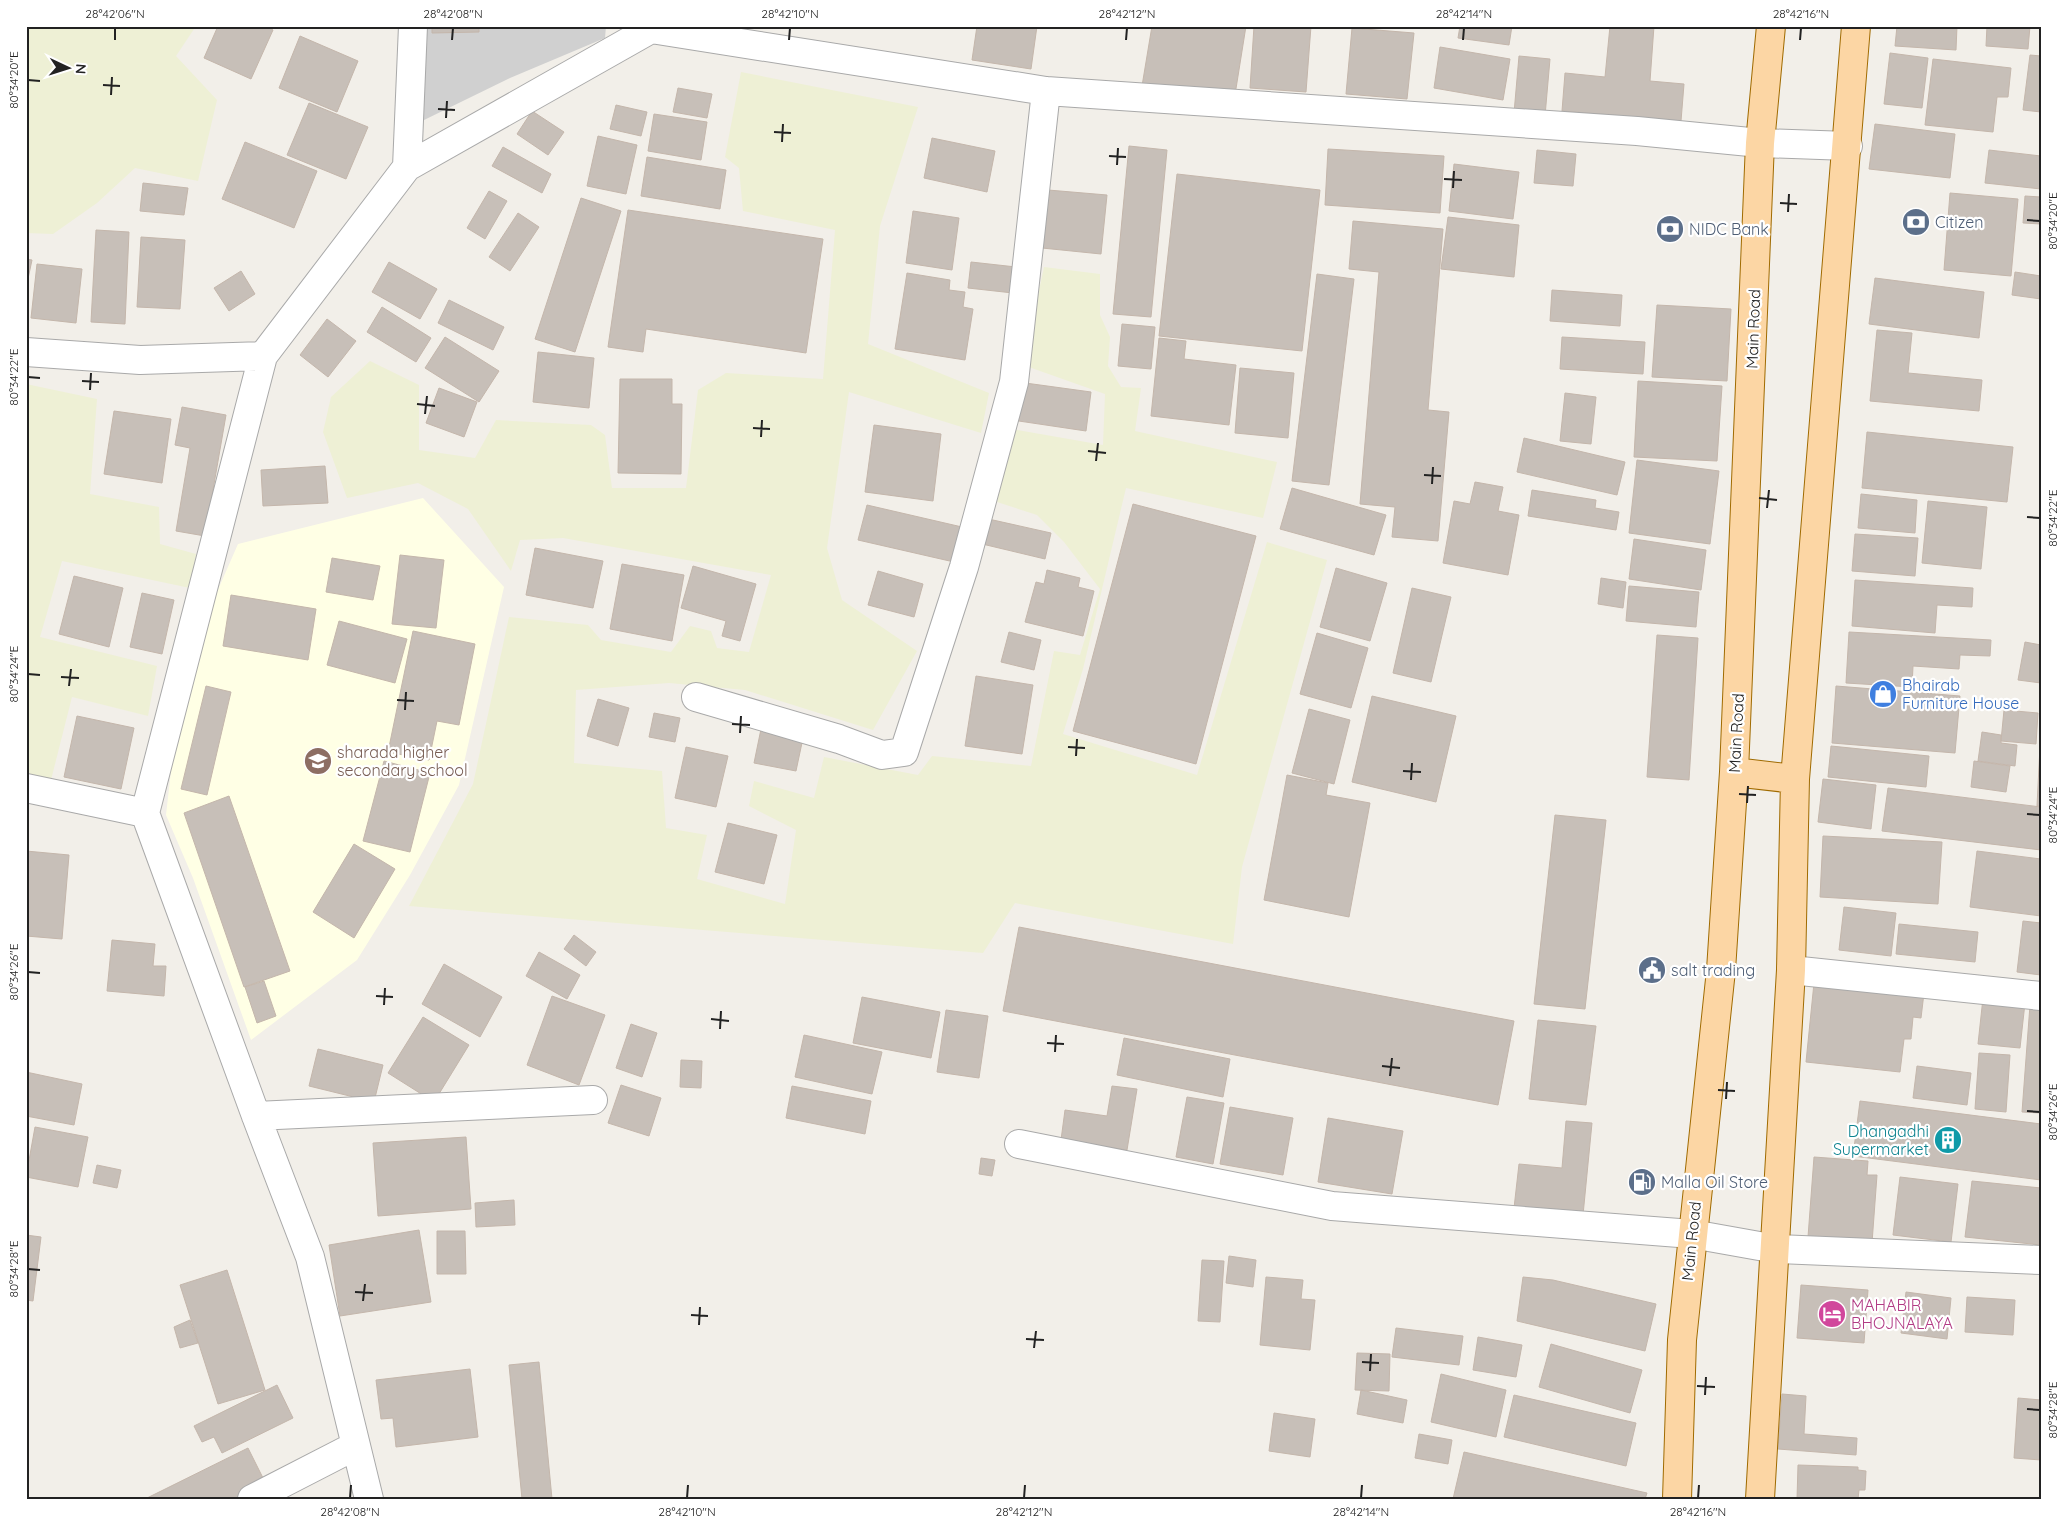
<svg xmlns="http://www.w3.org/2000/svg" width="2067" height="1525" viewBox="0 0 2067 1525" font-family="Quicksand,sans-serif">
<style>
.education{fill:#ffffe5}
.religious{fill:#d0d0d0}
.farmland{fill:#eef0d5}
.building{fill:#c7bfb8;stroke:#c4b6ab}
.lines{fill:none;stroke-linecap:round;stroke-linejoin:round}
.minor-casing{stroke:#a9a9a9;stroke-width:30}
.primary-casing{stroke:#a06b00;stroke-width:30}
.minor{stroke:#fff;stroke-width:28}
.primary{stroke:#fcd6a4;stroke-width:28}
.ticks{fill:none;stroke:#222;stroke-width:2}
.labels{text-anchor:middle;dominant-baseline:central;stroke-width:4.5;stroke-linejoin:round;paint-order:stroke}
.service-label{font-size:16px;fill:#4e5e75;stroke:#fff;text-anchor:start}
.street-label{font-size:16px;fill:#222;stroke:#fff}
.shop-label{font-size:16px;fill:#366cbe;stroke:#fff;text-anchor:start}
.education-label{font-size:16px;fill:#785e54;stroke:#fff;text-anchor:start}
.culture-label{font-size:16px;fill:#0d838f;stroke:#fff;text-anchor:end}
.hotel-label{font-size:16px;fill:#b23c85;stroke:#fff;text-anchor:start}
.neatline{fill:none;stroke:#222;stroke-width:2}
.ticks-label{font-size:12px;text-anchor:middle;fill:#222}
</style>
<rect width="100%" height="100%" fill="#f2efe9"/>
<!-- education -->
<path class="education" d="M423,498L504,587L459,785L410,875L357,960L251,1040L193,878L166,815L175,736L192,649L238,544Z"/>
<!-- religious -->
<path class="religious" d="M426,26H606L605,38L510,78L422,121Z"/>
<!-- farmland -->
<path class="farmland" d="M26,26H196L176,56L217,100L198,181L135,168L97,203L53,234L26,233Z
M741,72L918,107L880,226L868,344L989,393L981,433L849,392L827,548L842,600L917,651L873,730L745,690L669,683L576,690L574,763L662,771L666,828L707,835L697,879L785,904L796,830L749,806L754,781L814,798L824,757L918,775L932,756L1031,766L1054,651L1080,655L1100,589L1064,542L1037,515L997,502L1012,429L1103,445L1105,394L1023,365L1044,267L1100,274V315L1110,337L1108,366L1121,387L1141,388L1135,431L1277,462L1263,518L1126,488L1083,669L1063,734L1197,775L1267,542L1327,560L1242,867L1233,944L1015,903L983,953L409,906L473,784L509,617L588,625L601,640L671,652L690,626L711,631L717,648L749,652L771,575L563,538L520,540L511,571L468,509L418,483L347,498L323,432L331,397L370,361L419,385V450L475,458L496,420L591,425L605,435L612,488H686L698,390L726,373L823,379L835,230L743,211L739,168L725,157Z
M26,384L97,399L90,494L159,507L160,544L196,554L190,588L62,561L40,637L157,666L148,716L72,697L51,780L26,776Z"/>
<!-- building -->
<path class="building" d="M218,26H266L273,30L251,79L204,58Z
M432,26H479V32L432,33Z
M977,26H1037L1031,69L972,60Z
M1152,26H1246L1234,101L1142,86Z
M1254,26H1311L1306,92L1250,88Z
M1460,26H1512L1509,45L1458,38Z
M1610,26H1654L1650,81L1684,84L1681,121L1562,111L1565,73L1605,77Z
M1897,26H1957L1956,50L1895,46Z
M1987,26H2030L2028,49L1986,46Z
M1352,28L1414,33L1407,99L1346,94Z
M300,36L358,61L337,112L279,88Z
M1440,47L1510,59L1503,100L1434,88Z
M1890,53L1928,58L1922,108L1884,104Z
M2030,55L2041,56V112L2023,110Z
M1519,56L1550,59L1545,116L1514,113Z
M1933,59L2011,68L2008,97H1997L1993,132L1925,125Z
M678,88L712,94L707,118L673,112Z
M309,103L368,127L346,179L287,155Z
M616,105L647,112L641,136L610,129Z
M532,111L564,132L548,155L517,134Z
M654,114L707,122L701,160L648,151Z
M1875,124L1955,134L1950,178L1869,169Z
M598,136L637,145L626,194L587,186Z
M932,138L995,151L987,192L924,178Z
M245,142L317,171L294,228L222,199Z
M1129,146L1167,150L1151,317L1113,314Z
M503,147L551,174L542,193L492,166Z
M1328,149L1444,156L1440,213L1325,205Z
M1537,150L1576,154L1573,186L1534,183Z
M1989,150L2041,156V189L1985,183Z
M647,157L726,170L720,209L641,196Z
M1454,164L1519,172L1513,219L1449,211Z
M1177,174L1320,190L1302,351L1159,336Z
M143,183L188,188L184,215L140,211Z
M1048,190L1107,195L1101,254L1042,248Z
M489,191L507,201L485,239L467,228Z
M1950,193L2018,199L2011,276L1944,270Z
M2025,196L2041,197V224L2023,223Z
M581,198L621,211L575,352L535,339Z
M628,210L823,239L806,353L646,329L643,352L608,347Z
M913,211L959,218L952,270L906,263Z
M518,213L539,227L510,271L489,257Z
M1448,217L1519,225L1514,277L1441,269Z
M1353,221L1443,229L1428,410L1449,412L1438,541L1392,537L1395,507L1360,504L1379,272L1349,269Z
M96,230L129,232L125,324L91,322Z
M141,237L185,240L180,309L137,307Z
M26,259L32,260L26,288Z
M389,262L437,289L420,319L372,292Z
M971,262L1016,267L1013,293L968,288Z
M37,264L82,269L76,323L31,318Z
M241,271L255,294L229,311L214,288Z
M2015,272L2041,276V299L2012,295Z
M907,273L950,280L949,290L965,292L963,307L973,309L965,360L895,349Z
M1317,274L1354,279L1329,485L1292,481Z
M1875,278L1984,292L1979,338L1869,324Z
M1552,290L1622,295L1620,326L1550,321Z
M449,300L504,327L493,350L438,323Z
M1657,305L1731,309L1727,381L1652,377Z
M382,307L431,338L416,362L367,332Z
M327,319L356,341L328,377L300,355Z
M1122,324L1155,327L1151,369L1118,366Z
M1877,330L1912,333L1908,373L1982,380L1979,411L1870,401Z
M445,337L499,371L479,402L425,368Z
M1562,337L1645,342L1643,374L1560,369Z
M1159,338L1186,341L1184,359L1236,365L1229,425L1151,416Z
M538,352L594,358L589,408L533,402Z
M1240,368L1294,373L1288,438L1235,433Z
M620,379H672V404H682L681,474L618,473Z
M1638,381L1722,386L1717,461L1634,457Z
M1018,382L1091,392L1086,431L1012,420Z
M439,388L477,402L464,437L426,423Z
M1565,393L1596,397L1591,444L1560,441Z
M182,407L226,415L205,536L176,531L190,448L175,445Z
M114,411L171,419L162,483L104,474Z
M874,425L941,434L933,501L865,492Z
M1867,432L2013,447L2007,502L1862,488Z
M1524,438L1625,462L1617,495L1517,472Z
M1637,460L1719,471L1710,544L1629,533Z
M325,466L328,503L263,506L261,470Z
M1475,482L1503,487L1498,511L1519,515L1508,575L1443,563L1454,501L1470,504Z
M1292,488L1386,515L1374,555L1280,529Z
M1532,490L1596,500L1595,508L1619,512L1616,530L1528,516Z
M1861,494L1917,500L1915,533L1858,528Z
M1928,501L1987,507L1981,569L1922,563Z
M1133,504L1256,536L1196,764L1073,731Z
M867,505L962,527L954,562L858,540Z
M984,518L1051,533L1045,559L978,543Z
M1855,534L1918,538L1915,576L1852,571Z
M1634,539L1706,550L1701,590L1629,579Z
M535,548L603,561L593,608L526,595Z
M400,555L444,560L436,628L392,624Z
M332,558L380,566L373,600L326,592Z
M622,564L684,575L672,641L610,629Z
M693,566L756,584L740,641L722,636L726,621L681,608Z
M1336,568L1387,583L1370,641L1320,627Z
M1047,570L1080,578L1078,587L1094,591L1083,636L1025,622L1036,582L1044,584Z
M878,571L923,584L914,617L868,605Z
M74,576L123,588L109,647L59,634Z
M1601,578L1626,582L1623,608L1598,604Z
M1855,580L1973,588L1972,607L1937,605L1935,633L1852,626Z
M1629,586L1699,592L1696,627L1626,621Z
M1412,588L1451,597L1431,682L1393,673Z
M142,593L174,600L162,654L130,647Z
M231,595L316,609L308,660L223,646Z
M339,621L407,639L395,683L327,665Z
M413,631L475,644L459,725L437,721L429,760L388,752Z
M1009,632L1041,640L1034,670L1001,662Z
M1849,632L1991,640L1990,656L1960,655L1959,669L1913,666L1912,687L1846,683Z
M1317,633L1368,648L1351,708L1300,694Z
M1657,635L1698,638L1689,780L1647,777Z
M2025,642L2041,645V683L2018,680Z
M976,676L1033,685L1022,754L965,746Z
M206,686L231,692L207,795L181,789Z
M1836,686L1960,696L1955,753L1832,743Z
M1372,696L1456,716L1436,802L1352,782Z
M598,699L629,708L618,746L587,736Z
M1309,709L1350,720L1334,784L1292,773Z
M2004,710L2038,713L2036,744L2001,741Z
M654,713L680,718L675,742L649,737Z
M77,716L134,728L121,789L64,777Z
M2041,726V806H2037Z
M761,729L803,738L796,771L754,763Z
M1982,732L2001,735V743L2017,745L2015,766L1978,761Z
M1831,746L1929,756L1926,787L1828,777Z
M686,747L728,756L716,807L675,798Z
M384,761L430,773L410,852L363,841Z
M1974,761L2010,766L2006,792L1971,787Z
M1287,775L1328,783L1326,795L1370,803L1349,917L1264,900Z
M1823,779L1876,785L1871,829L1818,822Z
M1888,788L2041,807V850L1882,831Z
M229,796L290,971L244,987L184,813Z
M1555,815L1606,820L1585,1009L1534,1004Z
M728,823L777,835L764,884L715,872Z
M1823,836L1942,842L1938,904L1820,897Z
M354,844L395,869L354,938L313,912Z
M26,851L69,855L62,939L26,936Z
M1977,851L2041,859V916L1970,907Z
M1844,907L1896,913L1891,956L1839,950Z
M2023,921L2041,923V975L2017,972Z
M1899,924L1978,932L1975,962L1896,954Z
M1019,927L1514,1021L1498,1105L1003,1011Z
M574,935L596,952L586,966L564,949Z
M112,940L155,944L153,966H166L164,996L107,991Z
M539,952L580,975L567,999L526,976Z
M444,964L502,997L480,1037L422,1004Z
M264,981L276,1016L257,1023L245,987Z
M1814,983L1924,993L1921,1018L1913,1017L1911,1039H1904L1900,1072L1806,1062Z
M552,996L605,1015L579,1085L527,1065Z
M862,997L940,1012L931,1058L853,1043Z
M1983,998L2025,1003L2020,1048L1978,1044Z
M2030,1005L2041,1006V1113L2022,1112Z
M946,1010L988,1016L979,1078L937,1072Z
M423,1017L469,1045L434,1102L388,1073Z
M1538,1020L1596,1026L1586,1105L1529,1099Z
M631,1024L657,1033L642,1077L616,1068Z
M804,1035L882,1052L872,1094L795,1077Z
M1124,1038L1230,1059L1223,1097L1117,1075Z
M318,1049L383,1065L374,1102L309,1086Z
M1979,1053L2010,1055L2006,1112L1975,1109Z
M681,1060L702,1061L701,1088L680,1087Z
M1917,1066L1971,1073L1967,1105L1913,1098Z
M26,1072L82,1084L74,1125L26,1116Z
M621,1085L661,1098L649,1136L608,1123Z
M792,1086L871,1101L865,1134L786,1118Z
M1112,1086L1137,1089L1127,1150L1061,1140L1065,1110L1107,1116Z
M1187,1097L1224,1103L1213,1164L1176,1157Z
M1860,1101L2041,1124V1180L1853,1156Z
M1230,1107L1293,1118L1283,1175L1220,1164Z
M1328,1118L1403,1131L1392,1194L1318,1182Z
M1566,1121L1592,1123L1583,1215L1514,1208L1519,1164L1562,1168Z
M35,1127L88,1137L78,1187L26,1177Z
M466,1137L471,1209L378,1216L373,1143Z
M1814,1157L1868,1161L1867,1175H1877L1872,1243L1808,1237Z
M981,1158L995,1160L992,1176L979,1174Z
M97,1165L121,1170L117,1188L93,1183Z
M1900,1177L1958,1184L1951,1242L1893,1235Z
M1972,1181L2041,1188V1245L1965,1237Z
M514,1200L515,1225L476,1227L475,1203Z
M419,1230L431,1302L340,1316L329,1245Z
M437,1231H465L466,1274H437Z
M26,1235L41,1237L33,1301L26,1300Z
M1229,1256L1256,1260L1253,1287L1226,1283Z
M1202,1260L1224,1261L1220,1322L1198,1321Z
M227,1270L265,1390L218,1404L180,1285Z
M1266,1277L1303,1280L1301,1299L1315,1300L1310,1350L1260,1345Z
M1523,1277L1553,1280L1656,1304L1645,1351L1517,1321Z
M1801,1285L1868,1290L1864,1343L1797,1338Z
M1906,1292L1951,1298L1947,1339L1901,1333Z
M1967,1297L2015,1300L2013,1335L1965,1332Z
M190,1320L198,1343L180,1348L174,1327Z
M1396,1328L1463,1336L1459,1365L1392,1357Z
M1478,1337L1522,1345L1516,1377L1473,1370Z
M1551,1344L1642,1370L1630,1413L1539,1387Z
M1357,1353L1390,1354L1389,1391L1355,1390Z
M539,1362L552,1499H522L509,1365Z
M470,1369L478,1437L396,1447L393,1418L381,1419L376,1380Z
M1441,1374L1506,1390L1496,1437L1431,1422Z
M277,1385L293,1418L222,1453L214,1437L202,1442L194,1426Z
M1361,1390L1407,1400L1403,1423L1357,1414Z
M1782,1394L1806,1396L1804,1434L1857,1438L1856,1455L1778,1449Z
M1514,1395L1636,1423L1626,1466L1504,1437Z
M2018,1398L2041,1400V1460L2014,1458Z
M1274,1413L1315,1419L1310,1457L1269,1451Z
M1419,1434L1452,1440L1448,1464L1415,1458Z
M248,1448L268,1488L245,1499H145Z
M1464,1452L1647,1493L1645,1499H1453Z
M1798,1465L1858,1467V1470L1866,1471L1865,1490H1859L1858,1499H1797Z"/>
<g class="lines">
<defs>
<path id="minor" d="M407,167L651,29L1046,91L1637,131L1760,143L1848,146
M26,352L140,360L263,356
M696,697L839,739L882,755L904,752L964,567L1014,382L1046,91
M26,788L145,813
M1791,970L2041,996
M256,1116L593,1100
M1019,1144L1332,1206L1692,1234L1776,1249L2041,1260
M252,1499L355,1446
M369,1499L310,1257L256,1116L145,813L263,356L407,167L413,26"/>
<path id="primary" d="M1734,772L1795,779
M1677,1499L1682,1340L1721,970L1734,772L1760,143L1771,26
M1760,1499L1791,970L1795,779L1856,26"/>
</defs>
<!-- minor casing -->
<use href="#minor" class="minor-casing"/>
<!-- primary casing -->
<use href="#primary" class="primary-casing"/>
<!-- minor -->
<use href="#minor" class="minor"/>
<!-- primary -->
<use href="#primary" class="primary"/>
</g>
<!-- ticks -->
<path class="ticks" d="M115,40V28M452,40L453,28M789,40L790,28M1126,40L1127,28M1463,40L1464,28M1800,40L1801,28M28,80L40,81M103,85L120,86M111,95L112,77M438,109L455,110M446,118L447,101M774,132L791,133M782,142L783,124M1109,156L1126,157M1117,165L1118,148M1444,179L1462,180M1453,188L1454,171M1780,203L1797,204M1788,212L1789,194M2027,220L2040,221M28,377L40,378M82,381L99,382M90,390L91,373M417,404L435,406M425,414L427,396M753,428L770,429M761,437L762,420M1088,451L1106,453M1096,461L1098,443M1424,475L1441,476M1432,484L1433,467M1759,498L1777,500M1767,508L1769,490M2027,517L2040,518M28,674L40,675M61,677L79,678M69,686L71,669M397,700L414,701M405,710L406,692M732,724L750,725M740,733L741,716M1068,747L1085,748M1076,756L1077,739M1403,771L1421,772M1411,780L1412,763M1739,794L1756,795M1747,803L1748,786M2027,814L2040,815M28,972L40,973M376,996L393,997M384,1005L385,988M711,1019L729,1021M720,1029L721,1011M1047,1043L1064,1044M1055,1052L1056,1035M1382,1066L1400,1068M1390,1076L1392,1058M1718,1090L1735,1091M1726,1099L1727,1082M2027,1111L2040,1112M28,1269L40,1270M355,1292L373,1293M363,1301L365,1284M691,1315L708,1316M699,1325L700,1307M1026,1339L1044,1340M1034,1348L1036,1331M1362,1362L1379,1363M1370,1371L1371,1354M1697,1386L1715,1387M1705,1395L1706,1377M2027,1409L2040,1410M350,1498L351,1485M687,1498L688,1485M1024,1498L1025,1485M1361,1498L1362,1485M1698,1498L1699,1485"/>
<!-- icons -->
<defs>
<symbol id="bank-disc" viewBox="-11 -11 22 22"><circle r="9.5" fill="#5c6f8a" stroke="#fff"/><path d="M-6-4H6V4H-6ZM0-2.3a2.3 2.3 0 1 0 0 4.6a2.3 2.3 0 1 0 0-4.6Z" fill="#fff"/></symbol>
<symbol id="shop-disc" viewBox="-11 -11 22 22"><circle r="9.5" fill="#3f7fe0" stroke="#fff"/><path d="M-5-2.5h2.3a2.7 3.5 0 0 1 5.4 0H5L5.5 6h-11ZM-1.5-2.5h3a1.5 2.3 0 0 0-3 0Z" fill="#fff"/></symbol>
<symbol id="university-disc" viewBox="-11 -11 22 22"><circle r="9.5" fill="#8d6e63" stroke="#fff"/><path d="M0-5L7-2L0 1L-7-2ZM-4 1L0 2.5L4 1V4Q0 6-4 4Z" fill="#fff"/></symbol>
<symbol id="civic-disc" viewBox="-11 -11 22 22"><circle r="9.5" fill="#5c6f8a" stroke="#fff"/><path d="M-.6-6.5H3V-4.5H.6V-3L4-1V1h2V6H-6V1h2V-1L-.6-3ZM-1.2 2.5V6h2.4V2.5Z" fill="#fff"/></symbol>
<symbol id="building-disc" viewBox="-11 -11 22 22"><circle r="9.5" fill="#0f9aa8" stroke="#fff"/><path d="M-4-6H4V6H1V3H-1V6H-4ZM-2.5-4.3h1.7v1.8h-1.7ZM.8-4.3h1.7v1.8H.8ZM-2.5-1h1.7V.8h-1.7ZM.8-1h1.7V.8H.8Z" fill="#fff"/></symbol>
<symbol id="fuel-disc" viewBox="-11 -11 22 22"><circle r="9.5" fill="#5c6f8a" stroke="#fff"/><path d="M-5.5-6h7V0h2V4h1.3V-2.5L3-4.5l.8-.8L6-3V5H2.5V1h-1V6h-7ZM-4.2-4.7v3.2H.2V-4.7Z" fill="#fff"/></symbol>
<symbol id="hotel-disc" viewBox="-11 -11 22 22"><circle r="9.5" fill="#d1479c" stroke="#fff"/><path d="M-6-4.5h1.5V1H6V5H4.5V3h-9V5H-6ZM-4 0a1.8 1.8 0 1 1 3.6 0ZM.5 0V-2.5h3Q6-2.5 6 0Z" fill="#fff"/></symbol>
</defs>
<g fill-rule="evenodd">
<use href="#bank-disc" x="1900" y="206" width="32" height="32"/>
<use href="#bank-disc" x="1654" y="213" width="32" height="32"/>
<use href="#shop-disc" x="1867" y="678" width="32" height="32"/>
<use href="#university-disc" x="302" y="745" width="32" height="32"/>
<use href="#civic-disc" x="1636" y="954" width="32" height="32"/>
<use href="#building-disc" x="1932" y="1124" width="32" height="32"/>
<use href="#fuel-disc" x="1626" y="1166" width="32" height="32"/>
<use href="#hotel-disc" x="1816" y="1298" width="32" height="32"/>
</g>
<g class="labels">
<!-- service labels -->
<g class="service-label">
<text x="1935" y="222">Citizen</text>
<text x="1689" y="229">NIDC Bank</text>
<text x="1671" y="970">salt trading</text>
<text x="1661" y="1182">Malla Oil Store</text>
</g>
<!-- street labels -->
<g class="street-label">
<text transform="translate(1753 329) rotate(-88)">Main Road</text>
<text transform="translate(1736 733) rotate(-87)">Main Road</text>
<text transform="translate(1691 1241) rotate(-84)">Main Road</text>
</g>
<!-- shop labels -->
<g class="shop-label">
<text x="1902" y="685">Bhairab<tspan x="1902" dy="18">Furniture House</tspan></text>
</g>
<!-- education labels -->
<g class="education-label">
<text x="337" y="752">sharada higher<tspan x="337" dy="18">secondary school</tspan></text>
</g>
<!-- culture labels -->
<g class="culture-label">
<text x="1929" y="1131">Dhangadhi<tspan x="1929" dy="18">Supermarket</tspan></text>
</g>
<!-- hotel labels -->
<g class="hotel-label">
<text x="1851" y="1305">MAHABIR<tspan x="1851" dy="18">BHOJNALAYA</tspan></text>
</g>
</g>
<!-- border -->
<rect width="2067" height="1525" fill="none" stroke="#ffffff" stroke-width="55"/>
<!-- north arrow -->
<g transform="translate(68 68) rotate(94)" stroke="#ffffff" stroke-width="4" paint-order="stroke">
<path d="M0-4L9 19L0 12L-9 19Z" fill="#222222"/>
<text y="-8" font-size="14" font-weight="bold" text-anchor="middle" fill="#222222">N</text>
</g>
<rect x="28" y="28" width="2012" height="1470" class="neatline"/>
<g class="ticks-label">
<text x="115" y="18">28°42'06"N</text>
<text x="453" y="18">28°42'08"N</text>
<text x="790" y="18">28°42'10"N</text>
<text x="1127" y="18">28°42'12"N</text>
<text x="1464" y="18">28°42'14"N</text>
<text x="1801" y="18">28°42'16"N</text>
<text transform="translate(14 80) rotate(-90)" y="4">80°34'20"E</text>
<text transform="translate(2053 221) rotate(-90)" y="4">80°34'20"E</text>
<text transform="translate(14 377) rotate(-90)" y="4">80°34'22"E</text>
<text transform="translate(2053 518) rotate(-90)" y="4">80°34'22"E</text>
<text transform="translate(14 674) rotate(-90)" y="4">80°34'24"E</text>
<text transform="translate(2053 815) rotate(-90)" y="4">80°34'24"E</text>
<text transform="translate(14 972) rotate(-90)" y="4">80°34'26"E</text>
<text transform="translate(2053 1112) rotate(-90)" y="4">80°34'26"E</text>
<text transform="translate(14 1269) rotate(-90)" y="4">80°34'28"E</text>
<text transform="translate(2053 1410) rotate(-90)" y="4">80°34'28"E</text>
<text x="350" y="1516">28°42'08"N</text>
<text x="687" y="1516">28°42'10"N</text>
<text x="1024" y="1516">28°42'12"N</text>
<text x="1361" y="1516">28°42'14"N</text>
<text x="1698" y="1516">28°42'16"N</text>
</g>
</svg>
